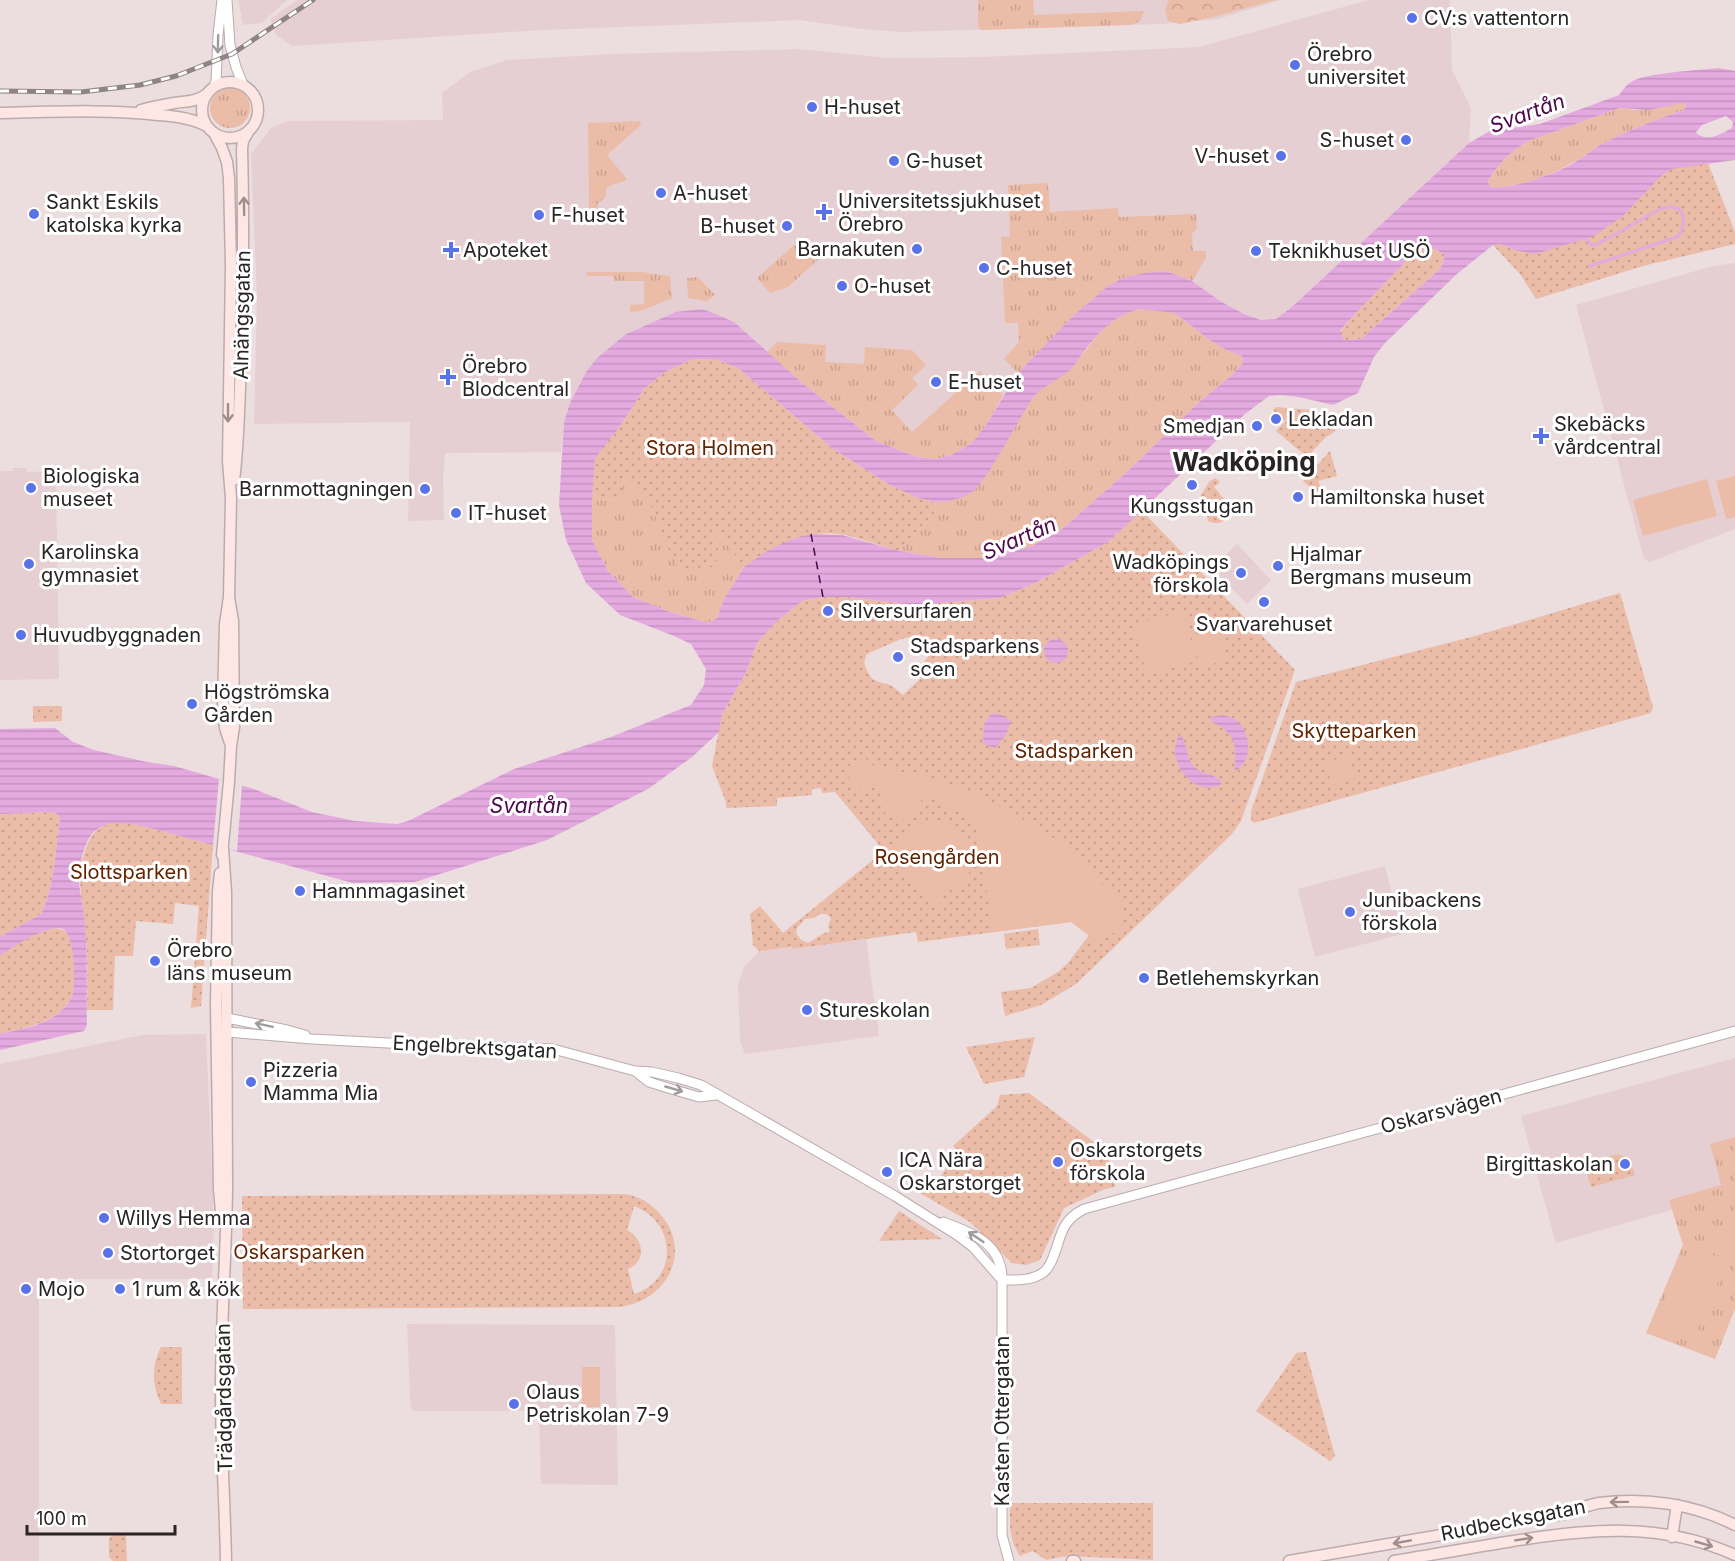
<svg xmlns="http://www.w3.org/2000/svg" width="1735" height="1561" viewBox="0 0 1735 1561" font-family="Inter,sans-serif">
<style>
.built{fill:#e6cfd2}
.grass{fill:url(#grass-tufts)}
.forest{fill:url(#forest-crowns)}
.park{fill:url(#park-dots);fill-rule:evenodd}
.garden{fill:#ebbca7}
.water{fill:url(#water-rules);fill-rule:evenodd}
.pier{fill:#ecdddf}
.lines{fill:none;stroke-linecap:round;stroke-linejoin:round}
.stream{stroke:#e4aae0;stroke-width:3}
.ferry{stroke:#4c064c;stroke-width:1.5;stroke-dasharray:8 6;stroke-linecap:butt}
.tertiary-casing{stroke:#baacae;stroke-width:11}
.secondary-casing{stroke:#baacae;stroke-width:13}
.tertiary{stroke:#fff;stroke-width:9}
.secondary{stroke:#fee6e4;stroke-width:10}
.rail-casing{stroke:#8e8485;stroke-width:5}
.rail{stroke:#fff;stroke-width:3;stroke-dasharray:9;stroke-linecap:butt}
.oneway{stroke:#9f9c9d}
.oneway2{stroke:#9e8f8e}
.poi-dot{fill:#5a72e8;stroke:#fff;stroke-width:2}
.labels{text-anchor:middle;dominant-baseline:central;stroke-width:6;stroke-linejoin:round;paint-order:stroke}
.poi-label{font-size:20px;fill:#292425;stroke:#fff;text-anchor:start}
.street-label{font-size:20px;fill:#292425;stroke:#fff}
.park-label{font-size:20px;fill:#622300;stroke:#fff}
.water-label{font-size:21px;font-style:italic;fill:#4c064c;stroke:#fff}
.district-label{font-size:26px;font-weight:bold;fill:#292425;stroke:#fff}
</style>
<defs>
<pattern id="grass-tufts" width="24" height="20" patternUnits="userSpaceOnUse" patternTransform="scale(1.5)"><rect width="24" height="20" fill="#ebbca7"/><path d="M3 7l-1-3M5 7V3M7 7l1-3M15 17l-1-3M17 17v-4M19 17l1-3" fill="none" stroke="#caa190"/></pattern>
<pattern id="forest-crowns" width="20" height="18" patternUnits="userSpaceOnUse" patternTransform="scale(1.5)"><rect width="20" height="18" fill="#ebbca7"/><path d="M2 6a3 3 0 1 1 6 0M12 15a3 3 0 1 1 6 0" fill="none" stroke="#caa190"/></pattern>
<pattern id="park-dots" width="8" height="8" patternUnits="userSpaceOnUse" patternTransform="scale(1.5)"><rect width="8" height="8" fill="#ebbca7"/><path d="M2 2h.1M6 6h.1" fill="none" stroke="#caa190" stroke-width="1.8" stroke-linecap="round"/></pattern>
<pattern id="water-rules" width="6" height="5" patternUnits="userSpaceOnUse" patternTransform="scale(1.5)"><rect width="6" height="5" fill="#e4aae0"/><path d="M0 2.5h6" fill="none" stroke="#c492c0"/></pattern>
</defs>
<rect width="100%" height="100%" fill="#ecdddf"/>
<!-- built -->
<path class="built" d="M238,0H287L262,23L243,25Z
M297,0H1280L1218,19L1160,24L902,32L862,29L800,20L543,30L292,46L276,35L270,19Z
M1369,0H1450L1452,70L1471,108L1469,143L1293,306L1276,319L1261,320L1244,314L1220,301L986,425L951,455L801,382L643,326L626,334L610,347L597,358L586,372L570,403L564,422L561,452L445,453L443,478L444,520L408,521L410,422L254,424L257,298L251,154L271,128L287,121L443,120L442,93L470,72L507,60L612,54L799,49L888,58L981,57L1199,47Z
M1735,263V529L1650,562L1644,559L1576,305L1713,266Z
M13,468H27V472L56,471L59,679L0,680V471H13Z
M1237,544L1271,580L1247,604L1212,568Z
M1385,866L1402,934L1315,957L1298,889Z
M866,939L879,1036L745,1054L740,1041L738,984L744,967L759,951L793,947L794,949Z
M206,1034L214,1223L212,1279H39V1561H0V1064L142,1035Z
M1735,1058V1137L1710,1144L1721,1185L1670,1200L1672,1210L1556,1243L1521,1116Z
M407,1324L615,1325L618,1485L541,1484L539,1411H412L410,1397Z"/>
<!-- grass -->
<path class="grass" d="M978,0H1033L1034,15L1144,11L1140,21L1131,25L981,30L978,26Z
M210 108a20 20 0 1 1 40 0a20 20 0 1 1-40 0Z
M1682,103H1686L1684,110C1657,119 1631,129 1606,142C1593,148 1583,158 1570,164C1552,175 1511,190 1490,187L1488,181C1497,165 1512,150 1528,141L1620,108L1636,110Z
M640,121L641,125L607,155L627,179C620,185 614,182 606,189V197L598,203L597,210L589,211L588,123Z
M1048,183L1050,212L1118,208L1119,217L1196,214L1197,228L1192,234L1193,251H1206V258L1192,281L1166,271L1125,277L1108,286L1074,315L1018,373L1004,359L1019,342L1018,323H1005L1001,237H1010L1008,185Z
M794,245H812L822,256L788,287L770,293L757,278Z
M586,272H642L670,276L672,298L640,311L630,312V305L644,304V281H614L613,276H587Z
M698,277L715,295L707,301L688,298L687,278Z
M1140,309L1175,313L1208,339L1228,351L1242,356L1243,363L1232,375L1199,402L1129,470L1061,530L1032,546L990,558H942L899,551L934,513L936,502L949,501C972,475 996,449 1018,421C1024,413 1028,402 1035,394C1046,383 1062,378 1072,367C1096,341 1102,319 1140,309Z
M777,342L826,345L825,362L864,364L865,347L912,350L926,365L912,378L918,385L892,410L912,432L980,371L1003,395L986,425L972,443L951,455L937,459L917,457L876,441L801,382L767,352Z
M624,473L719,528L728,546L744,567L724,599L717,618L708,623L670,612L633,597L608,571L592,540V500L621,499Z
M1735,1137V1309L1715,1359L1646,1333L1683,1245L1669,1200L1721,1185L1710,1144Z"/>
<!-- forest -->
<path class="forest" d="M1169,0H1275L1217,16L1180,24L1168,21L1165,10Z"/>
<!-- park -->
<path class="park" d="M1708,163L1735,232V244L1643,266L1536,299L1520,274L1493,245L1501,244L1514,250L1661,176L1671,168Z
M1424,249H1435L1445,255L1441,268L1361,339L1344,340L1340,332L1355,314L1414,253Z
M693,359L717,360L738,368L832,448L888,484L918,498L936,502L934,513L899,551C881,546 863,539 845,535C807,527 774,546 744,567L728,546L719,529L715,540L720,556L713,567L678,569L675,558L670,553L649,501L633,479L624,474L622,499L592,500L594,458L600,450L618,429L644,389L665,372Z
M1276,407L1312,410L1328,419L1336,431L1325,438L1307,457L1276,431L1285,421L1273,410Z
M1330,451L1337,476L1318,481L1330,506L1303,481Z
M1215,478L1220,482L1214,487L1235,512C1225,520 1220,527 1208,521L1206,513L1207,506L1200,497L1209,482Z
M1140,512L1146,515L1295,670L1241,821L1232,834L1076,984L1041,1005L1005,1016L1001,992L1031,988L1058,972L1068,963L1089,935L1071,922L918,942L916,932L793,949L792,947L759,951L753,945L750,914L760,906L783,933L884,851L835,792L822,793L821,788L812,789V795L777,798V806L726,808V802L712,766L722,714L745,675L757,643L778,620L802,601L823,597H848L914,605L1000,598L1033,584L1108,542ZM918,635L926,638L932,651L921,666L920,679L903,695C898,691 892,685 887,684C871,681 869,677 864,662L867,654L901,639ZM820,914H826L831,918L828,927L830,932L824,933L808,943L801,940L796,933L797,928L805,919L814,918Z
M1620,593L1653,707L1651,713L1254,823L1251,820V811L1296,682L1475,636Z
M33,706H62V721L33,722Z
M53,812L58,815L60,819C56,847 54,889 41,914L0,937V814Z
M119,822L139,825L213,845L201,1006L191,1008L199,906L175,903L173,924L136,921L133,956H115L113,1010H87C87,987 88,964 86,940C85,919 80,897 80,876C79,870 82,864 83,858C89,837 95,824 119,822Z
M56,928C61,929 65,930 68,935C75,946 76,983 72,995C71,999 67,1004 65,1007C50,1024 20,1029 0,1034V956C15,943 37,932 56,928Z
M1038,929L1040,945L1006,949L1004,934Z
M1035,1037L1024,1077L984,1084L966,1047Z
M1029,1093L1107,1152L1115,1187L1105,1189L1064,1208L1040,1260L1026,1265L1012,1263L970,1222L918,1192L916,1189C922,1176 928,1188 937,1180C945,1173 951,1160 957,1150L953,1146L997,1106L1000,1095Z
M1618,1154L1630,1159L1635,1175L1591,1187L1584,1164Z
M625,1194C636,1196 646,1200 654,1208C695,1244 672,1299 620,1307L243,1309L242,1196ZM634,1206C677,1222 679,1280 634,1294L628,1269C647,1261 644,1239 627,1230Z
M899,1211L942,1239L879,1241Z
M161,1347H182V1404H161C152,1385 151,1366 161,1347Z
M1306,1352L1335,1456L1330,1461L1256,1411L1296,1353Z
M1010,1503H1153V1560L1067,1556L1046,1560L1033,1551L1020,1556C1008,1538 1010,1523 1010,1503Z
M115,1534H126L127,1561H113L109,1557V1538Z"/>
<!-- garden -->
<path class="garden" d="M1735,476V517L1726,519L1716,481Z
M1707,479L1717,516L1643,536L1633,500Z
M1183,611L1197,661L1147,675L1133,625Z
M1209,632C1220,635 1231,645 1223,658C1218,664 1207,666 1200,668L1191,636Z
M1349,756L1355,778L1332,785L1325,762Z
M867,759L871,764L878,768L921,775L963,788L1010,812L1043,831L1083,858L1096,876L1099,883L1125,900L1121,930L1095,940L1071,922L993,932L977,829L980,823L938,801L922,796C921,801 921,806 919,810C909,826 884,821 880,804C879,799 881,794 881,789L870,787L866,792L855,787L843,768Z
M929,821C979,818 990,881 942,893L943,903L937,904L912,881L891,852C897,836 914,825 929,821Z
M1713,1224L1735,1233V1245L1729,1260L1704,1249Z
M1682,1258L1722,1273L1692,1343L1653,1328Z
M582,1367H600V1407H582Z"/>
<!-- water -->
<path class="water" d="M1719,68L1735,71V160L1671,169L1661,176L1623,216L1592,237L1535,254L1514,250L1501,244L1493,245L1457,274L1385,343L1374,357L1358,393L1333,405L1299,397L1280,395L1269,396L1245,414L1108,542L1033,584L1000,598L914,605L848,597H823L802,601L778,620L757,643L745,675L722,714L719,732L692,757L648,789L547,840L415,882L353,883L139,825C121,823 106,819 92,834C85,842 80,862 79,873C78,889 84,908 85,924C88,958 86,991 87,1025L84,1031L0,1050V1034C21,1029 49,1025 64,1008C67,1006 70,1000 72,996C76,985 75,936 63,929C51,923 10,948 0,956V937L41,914C54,889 56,847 60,819L58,815L53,812L0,814V729L55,728L73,742L94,750L147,762L174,766L254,789L312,812L355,821L397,824L408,821L514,769L611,737L691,705L704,685L706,669L691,644L674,636L620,615L586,583L566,540L559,505L564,422L570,403L586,372L597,358L626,334L676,312L702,309L718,315L734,322L801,382L876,441L917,457L937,459L951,455L972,443L986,425L1018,373L1074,315L1108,286L1125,277L1145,273L1166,271L1192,281L1220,301L1244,314L1261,320L1276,319L1293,306L1469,143L1490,131L1540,124L1619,95C1623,89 1627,84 1633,81C1646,73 1701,70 1719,68ZM1682,103L1686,104L1684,110C1657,119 1631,129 1606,142C1593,148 1583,158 1570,165C1552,175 1510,190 1490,187L1488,181C1497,165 1512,150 1528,141L1620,108L1649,110ZM1726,116L1733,122L1732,128C1721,134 1709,142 1697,134L1696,132L1702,125ZM1424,249H1435L1445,255L1441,268L1361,339L1344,340L1340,331L1355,314L1414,253ZM1140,309L1175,313L1208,339L1228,351L1242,356L1243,363L1232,375L1199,402L1129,470L1061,530L1032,546L990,558H942L899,551L842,535L811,534L787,541L767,551L744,567L724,599L717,618L708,623L670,612L633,597L608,571L592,540V500L595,458L618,429L644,389L665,372L693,359L717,360L738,368L832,448L888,484L918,498L936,502L949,501L963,497L975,490L990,470L1033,397C1044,385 1059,380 1071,369C1077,363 1082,353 1088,346C1103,328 1116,315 1140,309Z
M1044 651a12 12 0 1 1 24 0a12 12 0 1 1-24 0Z
M992,713L1002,715L1011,721L1006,735L995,748L983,744L984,724Z
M1223,715C1227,716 1233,718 1236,720C1251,732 1254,761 1235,771C1234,764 1236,758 1235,751C1234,736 1226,728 1212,722L1211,717Z
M1181,735C1187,743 1186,755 1192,764C1199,774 1214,773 1222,782L1219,786L1205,788L1191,782L1180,770L1174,751L1178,736Z"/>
<!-- pier -->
<path class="pier" d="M219,779L242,785L237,851L213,845Z"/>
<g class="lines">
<!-- stream -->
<path class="stream" d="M1586,239L1591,245L1598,244L1662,208C1664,208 1671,207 1673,207C1688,211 1685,229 1677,237L1590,266"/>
<!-- ferry -->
<path class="ferry" d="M811,534L823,597"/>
<defs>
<path id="tertiary" d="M227,0L230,45L236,67L243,85
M213,88L216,82L218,35L222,0
M227,1018L287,1030L305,1035
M227,1032L312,1039L407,1044L553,1049L635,1071L652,1072L678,1078L701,1085L895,1196L957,1235L973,1247L1002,1280
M635,1071L649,1082L668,1088L699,1097L716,1095
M943,1222C965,1230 994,1240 1000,1265C1002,1270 1002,1276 1002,1280V1535L1009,1561
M1002,1280C1015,1280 1033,1281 1044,1272C1048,1269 1050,1264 1052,1260C1062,1237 1059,1222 1084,1209L1735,1031"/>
<path id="secondary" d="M202 110a28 28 0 1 1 56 0a28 28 0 1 1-56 0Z
M141,110C152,107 163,105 174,103C186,101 197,102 207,94
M0,113C52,112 105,109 158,115C175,116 192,118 207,126
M214,133L222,148L227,162L229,178L231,265L228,461L231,498L229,597L225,624L223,703L225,728L230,743
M234,480C239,442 239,404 241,366C243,293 244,221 242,149L243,141L248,132
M223,848L226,892L227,1190C226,1263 220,1336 221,1410C222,1460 225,1510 226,1561
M222,855L229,782L231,746L234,727L233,621L229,597
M220,873L218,891L216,1004L219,1190L221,1211
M1672,1537L1677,1505
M1072,1561H1075
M1289,1561L1564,1514C1575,1510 1587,1505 1599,1503C1645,1497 1694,1504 1735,1525
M1394,1561C1432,1555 1469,1548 1507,1542C1587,1529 1659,1521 1735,1555"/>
</defs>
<!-- tertiary casing -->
<use href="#tertiary" class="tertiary-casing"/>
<!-- secondary casing -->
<use href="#secondary" class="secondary-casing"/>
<!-- tertiary -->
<use href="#tertiary" class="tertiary"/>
<!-- secondary -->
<use href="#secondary" class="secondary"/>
<defs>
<path id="rail" d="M0,91L81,92L140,85L176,76L232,54L313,0"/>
</defs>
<!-- rail casing -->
<use href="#rail" class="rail-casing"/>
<!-- rail -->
<use href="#rail" class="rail"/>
</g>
<!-- one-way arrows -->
<defs><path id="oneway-shaft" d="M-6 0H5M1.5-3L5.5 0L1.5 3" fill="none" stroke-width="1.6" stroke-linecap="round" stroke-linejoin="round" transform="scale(1.5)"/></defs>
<g class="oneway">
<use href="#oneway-shaft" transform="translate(218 44) rotate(91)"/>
<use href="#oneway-shaft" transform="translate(264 1025) rotate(-168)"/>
<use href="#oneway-shaft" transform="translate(674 1089) rotate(16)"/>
<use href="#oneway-shaft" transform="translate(976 1237) rotate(-146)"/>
</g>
<g class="oneway2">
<use href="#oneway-shaft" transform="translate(244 206) rotate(-91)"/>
<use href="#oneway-shaft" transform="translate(228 413) rotate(90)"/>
<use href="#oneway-shaft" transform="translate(1619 1502) rotate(179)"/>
<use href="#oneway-shaft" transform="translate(1524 1539) rotate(-9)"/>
<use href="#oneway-shaft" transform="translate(1402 1542) rotate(170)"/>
<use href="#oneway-shaft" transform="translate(1704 1544) rotate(16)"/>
</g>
<!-- markers -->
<g class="poi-dot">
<circle cx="1412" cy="18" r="6"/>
<circle cx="1295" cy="65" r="6"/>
<circle cx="812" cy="107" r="6"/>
<circle cx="1406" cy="140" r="6"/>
<circle cx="1281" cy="156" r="6"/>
<circle cx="894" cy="161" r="6"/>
<circle cx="661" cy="193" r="6"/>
<path d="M821 203h6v6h6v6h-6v6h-6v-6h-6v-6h6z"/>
<circle cx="34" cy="214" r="6"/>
<circle cx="539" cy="215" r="6"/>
<circle cx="787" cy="226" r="6"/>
<circle cx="917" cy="249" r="6"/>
<path d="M448 241h6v6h6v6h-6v6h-6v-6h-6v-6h6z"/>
<circle cx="1256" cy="251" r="6"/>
<circle cx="984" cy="268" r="6"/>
<circle cx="842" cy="286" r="6"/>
<path d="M445 368h6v6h6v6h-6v6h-6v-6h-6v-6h6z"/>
<circle cx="936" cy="382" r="6"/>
<circle cx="1276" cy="419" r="6"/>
<circle cx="1257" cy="426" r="6"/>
<path d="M1538 427h6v6h6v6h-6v6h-6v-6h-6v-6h6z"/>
<circle cx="1192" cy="485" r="6"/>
<circle cx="31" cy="488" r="6"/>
<circle cx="425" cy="489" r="6"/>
<circle cx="1298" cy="497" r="6"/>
<circle cx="456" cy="513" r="6"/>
<circle cx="29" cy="564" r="6"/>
<circle cx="1278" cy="566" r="6"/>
<circle cx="1241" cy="573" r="6"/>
<circle cx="1264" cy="602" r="6"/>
<circle cx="828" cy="611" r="6"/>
<circle cx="21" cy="635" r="6"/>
<circle cx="898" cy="657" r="6"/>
<circle cx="192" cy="704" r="6"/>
<circle cx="300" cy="891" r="6"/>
<circle cx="1350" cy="912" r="6"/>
<circle cx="155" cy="961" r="6"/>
<circle cx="1144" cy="978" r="6"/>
<circle cx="807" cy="1010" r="6"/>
<circle cx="251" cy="1082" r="6"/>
<circle cx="1058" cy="1162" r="6"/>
<circle cx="1625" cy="1164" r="6"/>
<circle cx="887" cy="1172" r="6"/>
<circle cx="104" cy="1218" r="6"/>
<circle cx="108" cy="1253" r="6"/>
<circle cx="26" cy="1289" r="6"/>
<circle cx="120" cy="1289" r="6"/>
<circle cx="514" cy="1404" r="6"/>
</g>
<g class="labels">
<!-- poi labels -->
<g class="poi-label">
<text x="1424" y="18">CV:s vattentorn</text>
<text x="1307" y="54">Örebro<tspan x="1307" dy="23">universitet</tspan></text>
<text x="824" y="107">H-huset</text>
<text x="1394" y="140" text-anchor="end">S-huset</text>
<text x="1269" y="156" text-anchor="end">V-huset</text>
<text x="906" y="161">G-huset</text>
<text x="673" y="193">A-huset</text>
<text x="838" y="201">Universitetssjukhuset<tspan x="838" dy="23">Örebro</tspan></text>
<text x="46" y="202">Sankt Eskils<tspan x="46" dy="23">katolska kyrka</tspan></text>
<text x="551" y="215">F-huset</text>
<text x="775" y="226" text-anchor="end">B-huset</text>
<text x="905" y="249" text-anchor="end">Barnakuten</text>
<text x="463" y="250">Apoteket</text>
<text x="1268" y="251">Teknikhuset USÖ</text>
<text x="996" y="268">C-huset</text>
<text x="854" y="286">O-huset</text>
<text x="462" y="366">Örebro<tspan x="462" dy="23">Blodcentral</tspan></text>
<text x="948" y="382">E-huset</text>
<text x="1288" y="419">Lekladan</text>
<text x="1554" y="424">Skebäcks<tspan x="1554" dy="23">vårdcentral</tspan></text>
<text x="1245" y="426" text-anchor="end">Smedjan</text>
<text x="43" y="476">Biologiska<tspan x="43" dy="23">museet</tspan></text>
<text x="413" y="489" text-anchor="end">Barnmottagningen</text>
<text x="1310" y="497">Hamiltonska huset</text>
<text x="1192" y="506" text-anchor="middle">Kungsstugan</text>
<text x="468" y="513">IT-huset</text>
<text x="41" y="552">Karolinska<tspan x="41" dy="23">gymnasiet</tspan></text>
<text x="1290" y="554">Hjalmar<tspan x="1290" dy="23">Bergmans museum</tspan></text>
<text x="1229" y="562" text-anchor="end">Wadköpings<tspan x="1229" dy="23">förskola</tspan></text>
<text x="840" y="611">Silversurfaren</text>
<text x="1264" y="624" text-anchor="middle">Svarvarehuset</text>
<text x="33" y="635">Huvudbyggnaden</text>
<text x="910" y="646">Stadsparkens<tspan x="910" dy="23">scen</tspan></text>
<text x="204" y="692">Högströmska<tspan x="204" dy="23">Gården</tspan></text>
<text x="312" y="891">Hamnmagasinet</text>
<text x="1362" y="900">Junibackens<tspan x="1362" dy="23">förskola</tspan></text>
<text x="167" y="950">Örebro<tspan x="167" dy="23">läns museum</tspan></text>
<text x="1156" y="978">Betlehemskyrkan</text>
<text x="819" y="1010">Stureskolan</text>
<text x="263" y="1070">Pizzeria<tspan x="263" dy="23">Mamma Mia</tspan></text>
<text x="1070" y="1150">Oskarstorgets<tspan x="1070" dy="23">förskola</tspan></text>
<text x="899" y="1160">ICA Nära<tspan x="899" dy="23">Oskarstorget</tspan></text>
<text x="1613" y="1164" text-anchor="end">Birgittaskolan</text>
<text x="116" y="1218">Willys Hemma</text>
<text x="120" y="1253">Stortorget</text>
<text x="38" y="1289">Mojo</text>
<text x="132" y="1289">1 rum &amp; kök</text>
<text x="526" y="1392">Olaus<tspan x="526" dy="23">Petriskolan 7-9</tspan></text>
</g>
<!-- street labels -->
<g class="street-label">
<text transform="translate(242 315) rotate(-89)">Alnängsgatan</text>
<text transform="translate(475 1047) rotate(3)">Engelbrektsgatan</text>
<text transform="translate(1441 1111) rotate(-15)">Oskarsvägen</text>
<text transform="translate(224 1398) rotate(-91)">Trädgårdsgatan</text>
<text transform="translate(1002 1421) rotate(-90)">Kasten Ottergatan</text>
<text transform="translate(1513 1520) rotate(-11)">Rudbecksgatan</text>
</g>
<!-- park labels -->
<g class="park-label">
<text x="710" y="448">Stora Holmen</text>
<text x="1354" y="731">Skytteparken</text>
<text x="1074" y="751">Stadsparken</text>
<text x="937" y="857">Rosengården</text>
<text x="129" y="872">Slottsparken</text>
<text x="299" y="1252">Oskarsparken</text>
</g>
<!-- water labels -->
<g class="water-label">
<text transform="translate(1527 113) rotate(-20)">Svartån</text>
<text transform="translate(1019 538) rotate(-23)">Svartån</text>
<text x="529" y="805">Svartån</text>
</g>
<!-- district labels -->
<g class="district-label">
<text x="1244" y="461">Wadköping</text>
</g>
</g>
<!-- scale -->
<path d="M27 1525v9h148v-9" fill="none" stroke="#292425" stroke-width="3"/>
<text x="36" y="1525" font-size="18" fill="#292425" stroke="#ffffff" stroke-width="4.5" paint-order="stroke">100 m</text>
</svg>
